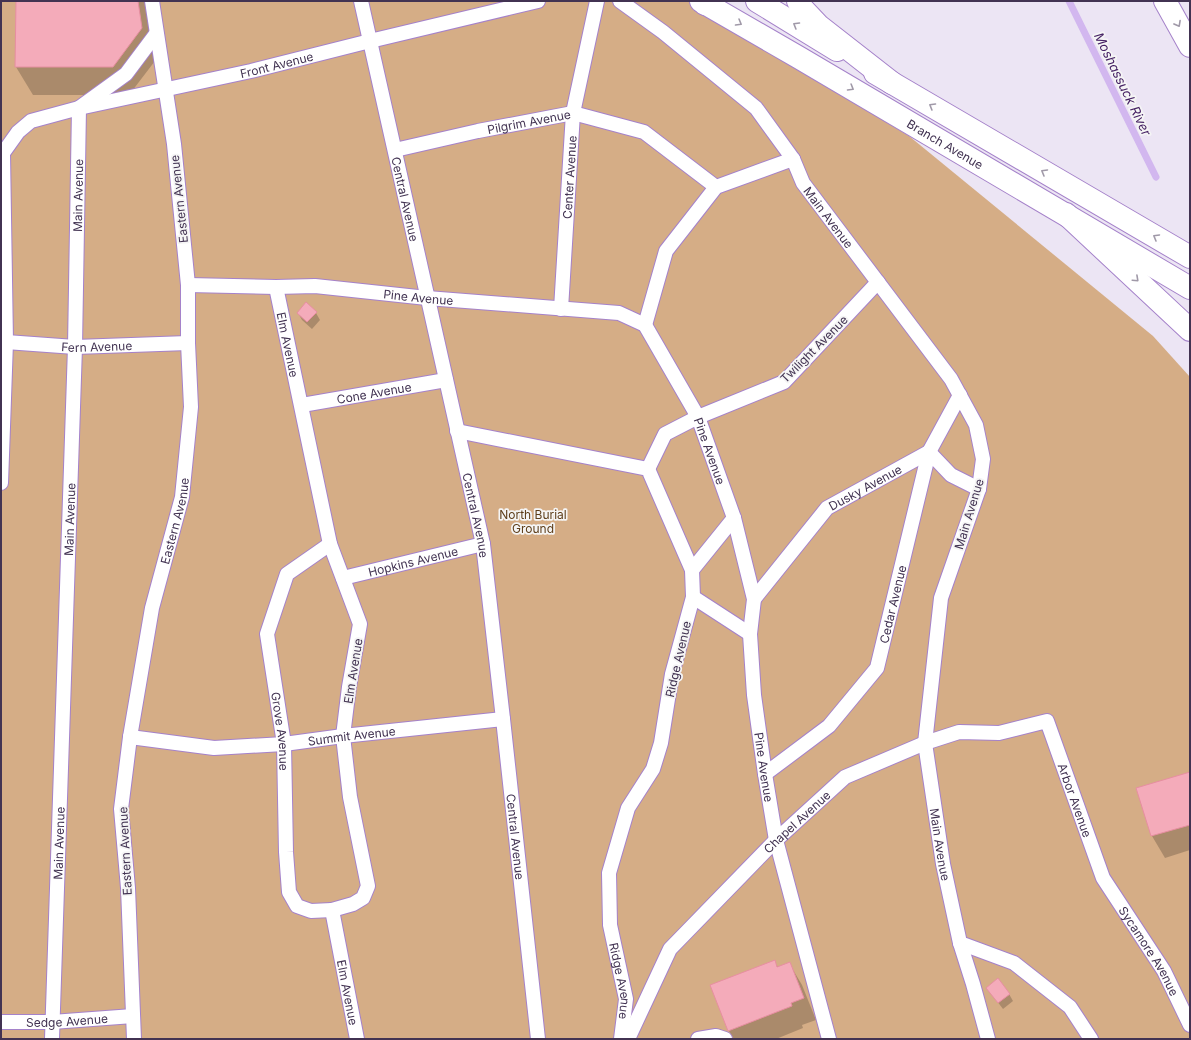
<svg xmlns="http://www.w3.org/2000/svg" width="1191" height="1040" viewBox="0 0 1191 1040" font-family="Inter,sans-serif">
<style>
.green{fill:#d5ad86}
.shadow{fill:#0003}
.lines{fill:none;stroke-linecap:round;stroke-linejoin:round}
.stream{stroke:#d2b7ef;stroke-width:7}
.building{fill:#f4abba;stroke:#e78ea1}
.lane-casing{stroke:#a582ca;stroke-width:16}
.secondary-casing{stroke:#a582ca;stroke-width:24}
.highway-casing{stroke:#a582ca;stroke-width:24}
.lane{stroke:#fff;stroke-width:14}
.secondary{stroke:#fff;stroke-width:22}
.highway{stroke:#fff;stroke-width:22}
.oneway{stroke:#a099a8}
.labels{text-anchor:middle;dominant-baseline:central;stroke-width:3.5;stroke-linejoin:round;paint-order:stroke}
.street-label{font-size:12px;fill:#423352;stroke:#f5f5f5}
.park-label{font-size:12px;fill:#5d3d19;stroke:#f5f5f5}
.water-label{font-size:13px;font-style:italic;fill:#462264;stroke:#f5f5f5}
</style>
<rect width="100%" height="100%" fill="#ece5f4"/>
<!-- green -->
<path class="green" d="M1,1H688L909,136L1153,336L1190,377V1039H1Z"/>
<!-- shadow -->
<path class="shadow" d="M17,1H151L158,57L129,95H33L16,67Z
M306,304L316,313L320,320L312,329L302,320L298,313Z
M1190,773V850L1165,858L1152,836L1137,789Z
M774,962L778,967L789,963L802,985L816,1020L802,1025L803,1028L776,1039H734L729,1031Z
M987,988L1009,994L1013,1001L1003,1009Z"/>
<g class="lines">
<!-- stream -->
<path class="stream" d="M1069,1L1156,177"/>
</g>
<!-- building -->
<path class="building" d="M16,1H138L142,28L113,67H15Z
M306,302L317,312L307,322L297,313Z
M1190,772V825L1151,836L1136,788Z
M775,960L777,967L790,962L804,998L791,1003L792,1006L728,1031L710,985Z
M998,978L1010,994L998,1003L986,988Z"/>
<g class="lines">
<defs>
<g id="lane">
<path id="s1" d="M361,1L483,544L503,719L538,1039"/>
<path id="s2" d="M620,1L663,32L756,108L793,159L803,183L951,379L976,425L983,459L979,489L941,598L925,743L943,864L960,943L1014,963L1070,1007L1091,1039"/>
<path id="s3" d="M395,150L478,131L573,113L644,132L716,187"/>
<path id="s4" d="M188,285L276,287L315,286L427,298L619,313L645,325L698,417L734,518L754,599L750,634L754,695L765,774L776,840L829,1039"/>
<path id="s5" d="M276,287L330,544L360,624L349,687L343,736L350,797L368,886L363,898L353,904L332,910L357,1039"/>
<path id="s6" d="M561,309L573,113L597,1"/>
<path d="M645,325L666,251L716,187L793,159"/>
<path id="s7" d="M6,342L75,347L188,343"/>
<path id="s8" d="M302,405L446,380"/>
<path id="s9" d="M457,431L648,469L692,570L693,597L672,674L661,743L653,769L628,808L609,873L610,925L626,999L621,1039"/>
<path d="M648,469L665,434L698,417L784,382L878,282"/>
<path id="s10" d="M1,483L6,342L3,153L18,132L31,121L79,108L251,71L370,41L538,1"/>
<path id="s11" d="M330,544L287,574L267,634L284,744L286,852L289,892L297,906L311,911L332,910"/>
<path d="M692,570L734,518"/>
<path id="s12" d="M343,578L483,544"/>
<path d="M693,597L750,634"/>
<path id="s13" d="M754,599L827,508L929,452L951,475L979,489"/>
<path id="s14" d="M130,737L214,748L284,744L343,736L503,719"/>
<path id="s15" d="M765,774L829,726L877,668L929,452L960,395"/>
<path d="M960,943L973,984L988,1039"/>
<path id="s16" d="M1,1022H52L133,1016"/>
<path id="s17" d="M52,1039L75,347L79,108L126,74L156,34"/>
<path id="s18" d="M134,1039L128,888L121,809L130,737L152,608L182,497L191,407L188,343V285L174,144L152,1"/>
<path id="s19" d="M628,1039L670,949L776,840L845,777L925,743L959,732L999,733L1047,721L1103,878L1164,971L1190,1025"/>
<path d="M698,1039L716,1036L725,1039"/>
</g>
<g id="secondary">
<path id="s20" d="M701,1L798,57L1190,288"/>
<path d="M757,1L837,50"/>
<path d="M875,73L1190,257"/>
</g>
<path id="highway" d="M704,1L705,4
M798,1L802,8L819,26L892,83
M1165,1L1190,46
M1066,214L1190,330"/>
</defs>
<!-- lane casing -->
<use href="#lane" class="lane-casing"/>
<!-- secondary casing -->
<use href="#secondary" class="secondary-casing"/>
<!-- highway casing -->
<use href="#highway" class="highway-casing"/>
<!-- lane -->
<use href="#lane" class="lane"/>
<!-- secondary -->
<use href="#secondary" class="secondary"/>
<!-- highway -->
<use href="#highway" class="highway"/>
</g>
<!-- one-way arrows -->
<defs><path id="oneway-chevron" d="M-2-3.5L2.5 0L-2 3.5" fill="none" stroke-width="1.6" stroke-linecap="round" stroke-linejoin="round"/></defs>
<g class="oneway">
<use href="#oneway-chevron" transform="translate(739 23) rotate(30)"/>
<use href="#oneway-chevron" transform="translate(1178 24) rotate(61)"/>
<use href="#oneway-chevron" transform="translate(796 25) rotate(-149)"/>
<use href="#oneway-chevron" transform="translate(851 88) rotate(31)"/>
<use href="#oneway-chevron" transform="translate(932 106) rotate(-149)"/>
<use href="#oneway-chevron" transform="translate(1044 172) rotate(-150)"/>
<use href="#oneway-chevron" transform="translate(1156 237) rotate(-150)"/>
<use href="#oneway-chevron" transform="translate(1136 279) rotate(43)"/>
</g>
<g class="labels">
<!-- street labels -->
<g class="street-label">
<text stroke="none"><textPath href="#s10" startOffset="625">Front Avenue</textPath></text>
<text stroke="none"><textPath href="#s3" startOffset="137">Pilgrim Avenue</textPath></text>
<text stroke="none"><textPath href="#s20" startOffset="283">Branch Avenue</textPath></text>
<text stroke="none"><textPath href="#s6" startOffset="132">Center Avenue</textPath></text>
<text stroke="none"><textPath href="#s17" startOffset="844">Main Avenue</textPath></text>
<text transform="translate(179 199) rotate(-96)">Eastern Avenue</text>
<text stroke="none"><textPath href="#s1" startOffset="203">Central Avenue</textPath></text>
<text stroke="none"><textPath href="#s2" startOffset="305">Main Avenue</textPath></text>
<text stroke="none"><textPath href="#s4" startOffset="231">Pine Avenue</textPath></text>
<text stroke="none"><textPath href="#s7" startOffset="91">Fern Avenue</textPath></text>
<text stroke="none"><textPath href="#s5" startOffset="59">Elm Avenue</textPath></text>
<text transform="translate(814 349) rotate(-45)">Twilight Avenue</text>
<text stroke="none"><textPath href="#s8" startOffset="73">Cone Avenue</textPath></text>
<text stroke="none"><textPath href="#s4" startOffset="603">Pine Avenue</textPath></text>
<text stroke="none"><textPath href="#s13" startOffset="160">Dusky Avenue</textPath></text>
<text transform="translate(969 514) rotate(-73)">Main Avenue</text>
<text stroke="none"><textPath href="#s1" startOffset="527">Central Avenue</textPath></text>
<text stroke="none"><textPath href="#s17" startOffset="520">Main Avenue</textPath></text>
<text stroke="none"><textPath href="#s18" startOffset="524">Eastern Avenue</textPath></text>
<text stroke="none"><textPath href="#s12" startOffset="72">Hopkins Avenue</textPath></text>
<text stroke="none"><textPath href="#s15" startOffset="221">Cedar Avenue</textPath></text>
<text transform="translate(678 659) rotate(-77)">Ridge Avenue</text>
<text transform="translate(353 671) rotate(-81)">Elm Avenue</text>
<text stroke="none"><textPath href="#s11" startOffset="214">Grove Avenue</textPath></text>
<text stroke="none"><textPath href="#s14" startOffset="223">Summit Avenue</textPath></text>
<text stroke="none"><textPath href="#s4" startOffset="927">Pine Avenue</textPath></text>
<text stroke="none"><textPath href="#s19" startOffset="641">Arbor Avenue</textPath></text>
<text stroke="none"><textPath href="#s19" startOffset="279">Chapel Avenue</textPath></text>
<text stroke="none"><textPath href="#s1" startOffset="851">Central Avenue</textPath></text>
<text stroke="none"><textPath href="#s17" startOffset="196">Main Avenue</textPath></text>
<text stroke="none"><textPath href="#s2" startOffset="989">Main Avenue</textPath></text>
<text transform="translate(125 851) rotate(-93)">Eastern Avenue</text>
<text stroke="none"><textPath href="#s19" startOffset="810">Sycamore Avenue</textPath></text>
<text stroke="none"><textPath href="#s9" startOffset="732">Ridge Avenue</textPath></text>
<text stroke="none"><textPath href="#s5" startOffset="744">Elm Avenue</textPath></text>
<text stroke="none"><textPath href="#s16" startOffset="66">Sedge Avenue</textPath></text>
</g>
<!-- park labels -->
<g class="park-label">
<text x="533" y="514">North Burial<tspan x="533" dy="14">Ground</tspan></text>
</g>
<!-- water labels -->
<g class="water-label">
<text transform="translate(1123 84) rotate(64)">Moshassuck River</text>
</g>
</g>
<!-- border -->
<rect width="1191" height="1040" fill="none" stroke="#423352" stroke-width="4"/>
</svg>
